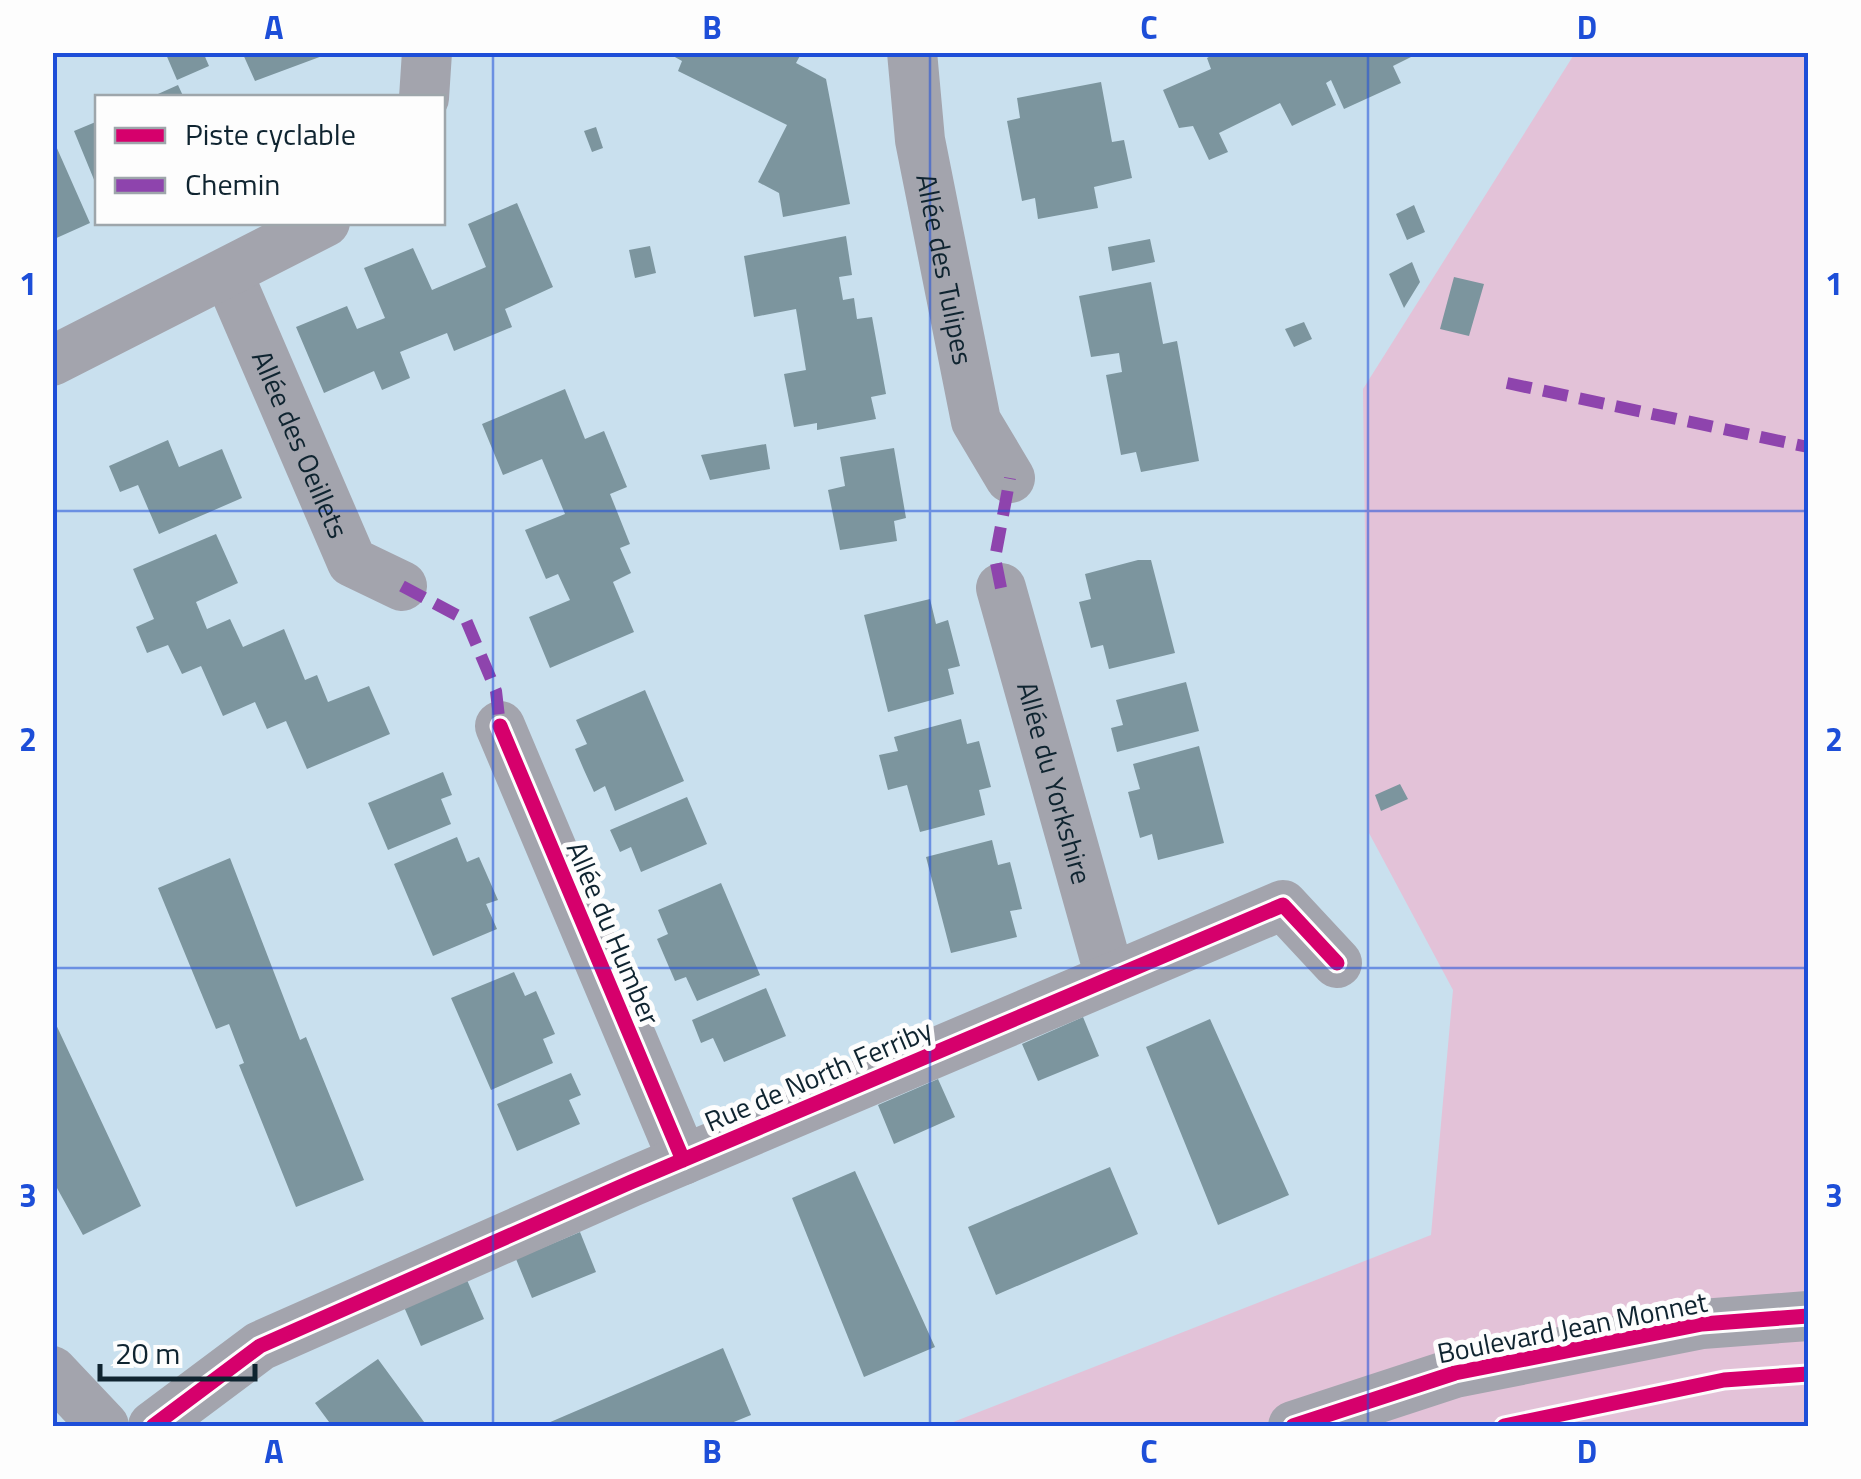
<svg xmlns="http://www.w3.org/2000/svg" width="1861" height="1479" viewBox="0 0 1861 1479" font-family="'Titillium Web',sans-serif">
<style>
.green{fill:#e3c2d8}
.building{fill:#7c959e}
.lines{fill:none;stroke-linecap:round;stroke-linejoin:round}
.minor{stroke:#a3a4ad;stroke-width:50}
.quiet{stroke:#8e44ad;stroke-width:12;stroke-dasharray:25 12;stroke-linecap:butt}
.cycleway-casing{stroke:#fdfdfd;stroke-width:21}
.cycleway{stroke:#d6006c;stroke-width:15}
.grid{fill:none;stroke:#1d4ed8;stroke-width:2.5;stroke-opacity:0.55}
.labels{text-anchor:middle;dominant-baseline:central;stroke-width:10;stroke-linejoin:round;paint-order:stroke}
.street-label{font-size:28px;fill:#0f2430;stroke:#fdfdfd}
.neatline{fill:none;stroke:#1d4ed8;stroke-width:4}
.grid-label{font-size:32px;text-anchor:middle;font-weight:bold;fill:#1d4ed8}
</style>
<rect width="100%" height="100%" fill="#c9e0ee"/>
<!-- green -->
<path class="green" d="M1575,53H1808V1426H943L1431,1235L1453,990L1369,833L1363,389Z"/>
<!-- building -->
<path class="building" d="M165,52H203L209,66L177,80Z
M242,52H333L255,81Z
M666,52H802L796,63L826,79L850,204L783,217L779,193L758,182L787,125L678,71L682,61Z
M1218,52H1421L1393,66L1401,83L1344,109L1331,80L1326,83L1336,105L1292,126L1280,103L1219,133L1228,152L1209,160L1193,126L1179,128L1163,90L1211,69L1207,58Z
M1101,82L1112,142L1124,140L1132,178L1094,187L1098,208L1038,219L1035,198L1022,201L1007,121L1020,118L1017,98Z
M178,85L184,98H149Z
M98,121V187H97L74,131Z
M596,127L603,148L592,152L584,131Z
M52,137L90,223L52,240Z
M517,203L553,287L505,309L512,327L454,351L447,333L400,352L410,378L382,390L374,371L324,393L296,327L347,306L357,329L385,318L364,268L413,248L432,290L486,267L468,224Z
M1414,205L1425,232L1407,240L1396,214Z
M846,236L852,275L839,277L843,300L854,298L857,319L872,317L886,394L871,397L876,419L817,430V423L794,427L784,374L806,370L796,309L754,317L744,256Z
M1150,239L1155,262L1112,271L1108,247Z
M650,246L656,273L635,278L629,250Z
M1412,262L1420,282L1404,308L1389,274Z
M1454,277L1484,284L1469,336L1440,329Z
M1151,282L1163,344L1177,341L1199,461L1141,472L1136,452L1121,455L1106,375L1122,372L1119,353L1091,357L1079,296Z
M1304,322L1312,339L1294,347L1285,329Z
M565,389L585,439L604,431L627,487L610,494L630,544L620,548L631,573L613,582L634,632L550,668L529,617L570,600L558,574L546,579L525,530L565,514L542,459L503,475L482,424Z
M168,440L179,467L222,449L242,498L159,534L138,485L120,492L109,466Z
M766,444L770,469L710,480L701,455Z
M894,448L906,518L894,521L897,541L840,550L828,490L845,486L840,457Z
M216,534L238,583L196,602L207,629L230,619L243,647L284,629L305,680L317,675L328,702L369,686L390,734L307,769L286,721L267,729L255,702L223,716L201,666L182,674L168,645L147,653L136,627L154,619L133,569Z
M1138,560H1151L1175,653L1109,669L1103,645L1091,648L1079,602L1091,599L1085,574Z
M930,599L936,624L948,620L960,666L948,669L954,694L888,712L864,615Z
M1186,682L1199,731L1117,752L1111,728L1123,725L1116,700Z
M645,690L684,781L615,811L605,786L594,792L584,770L575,749L587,744L576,720Z
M961,719L967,744L979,741L991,787L979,790L985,815L920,832L907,785L888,790L879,755L898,751L894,737Z
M1199,746L1224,843L1158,860L1152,834L1140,838L1128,792L1140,789L1133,764Z
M443,772L452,795L441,799L451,824L388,850L368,803Z
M1400,784L1408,799L1381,811L1375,795Z
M687,797L707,844L641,872L631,847L620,852L610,830Z
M457,837L467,862L479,857L498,900L486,904L497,929L433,956L394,864Z
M992,840L998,865L1010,862L1016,885L1022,909L1010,911L1017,937L951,953L926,857Z
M230,858L300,1040L306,1037L364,1180L296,1207L239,1065L244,1063L229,1024L216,1029L158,888Z
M721,883L760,975L697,1001L686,977L675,981L657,939L668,934L658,910Z
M514,972L525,996L536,991L555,1034L543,1039L553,1063L491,1090L451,998Z
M766,988L786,1036L724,1062L713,1038L701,1043L692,1020Z
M52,1016L141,1206L83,1235L52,1179Z
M1083,1017L1099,1056L1038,1081L1022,1044Z
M1210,1019L1289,1195L1218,1225L1146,1047Z
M571,1073L581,1095L569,1100L580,1124L517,1151L497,1104Z
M938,1079L955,1117L894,1144L878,1105Z
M1110,1167L1138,1234L996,1295L968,1227Z
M855,1171L935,1347L864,1377L792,1198Z
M580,1232L596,1272L532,1298L516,1259Z
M467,1280L484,1319L421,1346L404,1307Z
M723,1348L751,1415L724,1426H541Z
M378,1359L427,1426H332L315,1403Z"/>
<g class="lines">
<!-- minor -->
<g class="minor">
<path id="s1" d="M912,52L920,140L976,421L1010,478"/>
<path d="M424,98L427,52"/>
<path id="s2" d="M228,274L352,562L402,586"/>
<path d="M52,361L325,222"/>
<path id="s3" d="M1001,588L1110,977"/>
<path d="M500,726L683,1160"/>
<path d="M52,1371L104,1426"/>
<path d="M153,1426L260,1346L631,1182L1283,905L1337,963"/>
<path d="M1293,1426L1455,1373L1702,1324L1808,1316"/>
</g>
<!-- quiet -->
<path class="quiet" d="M1507,383L1808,447
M402,586L466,620L496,691L500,726
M1001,588L995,558L1010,478"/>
<defs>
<path id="cycleway" d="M500,726L683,1160
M153,1426L260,1346L631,1182L1283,905L1337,963
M1293,1426L1455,1373L1702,1324L1808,1316
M1504,1426L1724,1380L1808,1374"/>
</defs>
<!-- cycleway casing -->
<use href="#cycleway" class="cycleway-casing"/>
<!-- cycleway -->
<use href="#cycleway" class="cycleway"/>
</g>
<!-- grid -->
<path class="grid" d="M493,52V1426M930,52V1426M1368,52V1426M52,511H1808M52,968H1808"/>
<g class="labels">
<!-- street labels -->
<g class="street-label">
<text stroke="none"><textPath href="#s1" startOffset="220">Allée des Tulipes</textPath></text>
<text stroke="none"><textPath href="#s2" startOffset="185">Allée des Oeillets</textPath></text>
<text stroke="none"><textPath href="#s3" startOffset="202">Allée du Yorkshire</textPath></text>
<text transform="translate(614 933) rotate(67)">Allée du Humber</text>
<text transform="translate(818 1075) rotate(-23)">Rue de North Ferriby</text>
<text transform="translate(1572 1327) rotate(-11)">Boulevard Jean Monnet</text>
</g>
</g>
<!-- border -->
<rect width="1861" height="1479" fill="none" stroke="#fdfdfd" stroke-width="110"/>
<!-- legend -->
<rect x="95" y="95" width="350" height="130" fill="#fdfdfd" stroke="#9ea6ab" stroke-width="2.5"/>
<rect x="115" y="128" width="50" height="15" fill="#d6006c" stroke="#9ea6ab" stroke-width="2.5"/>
<text x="185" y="145" font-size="30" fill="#0f2430">Piste cyclable</text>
<rect x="115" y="178" width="50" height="15" fill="#8e44ad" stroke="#9ea6ab" stroke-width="2.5"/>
<text x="185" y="195" font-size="30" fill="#0f2430">Chemin</text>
<!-- scale -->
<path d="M100 1364v15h155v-15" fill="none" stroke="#0f2430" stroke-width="5"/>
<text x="115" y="1364" font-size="30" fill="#0f2430" stroke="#fdfdfd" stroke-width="8" paint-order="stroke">20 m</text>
<rect x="55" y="55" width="1751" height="1369" class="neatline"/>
<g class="grid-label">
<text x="274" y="39">A</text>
<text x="712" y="39">B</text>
<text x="1149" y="39">C</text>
<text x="1587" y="39">D</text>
<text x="28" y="295">1</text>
<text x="1834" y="295">1</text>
<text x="28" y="751">2</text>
<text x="1834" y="751">2</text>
<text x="28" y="1207">3</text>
<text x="1834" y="1207">3</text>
<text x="274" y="1463">A</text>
<text x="712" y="1463">B</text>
<text x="1149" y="1463">C</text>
<text x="1587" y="1463">D</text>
</g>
</svg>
